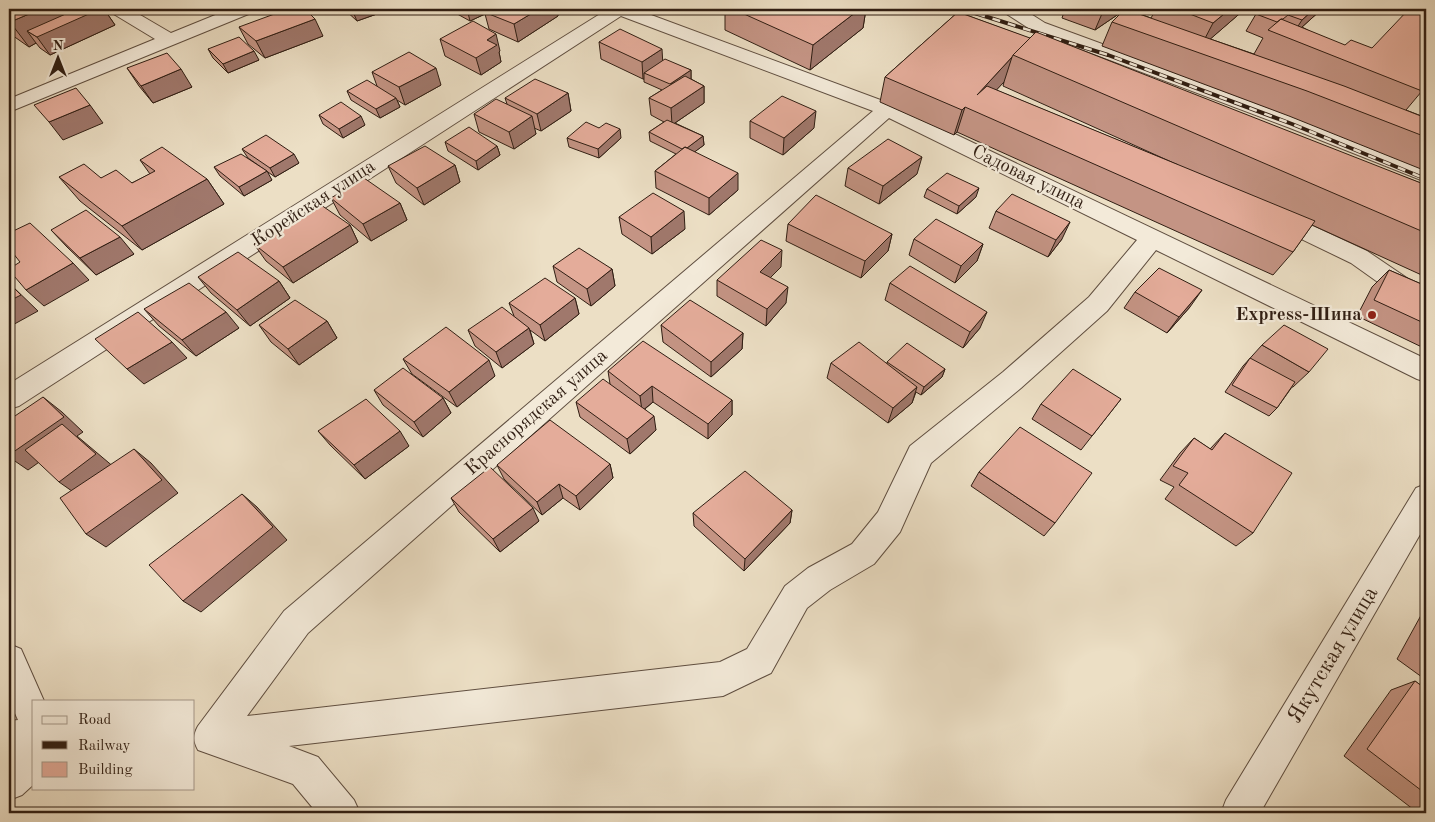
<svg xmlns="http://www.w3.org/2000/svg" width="1435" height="822" viewBox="0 0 1435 822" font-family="'Old Standard TT',serif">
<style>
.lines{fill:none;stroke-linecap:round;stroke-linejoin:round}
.minor-casing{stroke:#5f4e40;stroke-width:2}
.minor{fill:#f3ead9;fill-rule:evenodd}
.rail-casing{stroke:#301e13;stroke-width:4}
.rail{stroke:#f3ead9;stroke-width:2.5;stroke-dasharray:8;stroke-linecap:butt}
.wall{fill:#c49484;stroke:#301e13;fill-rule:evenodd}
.shaded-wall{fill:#a0786c;stroke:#301e13}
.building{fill:#e4ac9a;stroke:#301e13}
.poi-dot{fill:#8f2418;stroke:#f3ead9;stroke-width:2}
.labels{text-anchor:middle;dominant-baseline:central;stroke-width:4.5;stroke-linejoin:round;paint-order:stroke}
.street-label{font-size:19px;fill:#301e13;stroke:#f3ead9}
.poi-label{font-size:19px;font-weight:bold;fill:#301e13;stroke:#f3ead9;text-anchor:end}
.near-street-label{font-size:22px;fill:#301e13;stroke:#f3ead9}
</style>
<rect width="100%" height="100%" fill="#ecdfc5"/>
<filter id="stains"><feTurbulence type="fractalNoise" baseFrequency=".004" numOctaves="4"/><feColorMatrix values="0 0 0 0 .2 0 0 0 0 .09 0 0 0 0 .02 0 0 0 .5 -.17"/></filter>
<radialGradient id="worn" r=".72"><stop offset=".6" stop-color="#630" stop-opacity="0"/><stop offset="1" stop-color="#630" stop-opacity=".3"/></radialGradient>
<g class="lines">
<defs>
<path id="minor" d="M109,9H130L171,33L230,9H254L251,13L9,112V99L155,39L112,13Z
M608,9H635L894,105L1426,359V382L1417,379L1156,250L1107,311L1021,388L931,463L900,532L874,564L830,590L807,608L771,673L723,696L289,746L318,757L354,800L360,813H317L293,784L198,750C193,741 193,735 198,726L284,611L873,111L621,16L19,406L9,409V384ZM889,118L1137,240L1089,297L1003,372L910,446L878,512L852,544L808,568L785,586L747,649L720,662L247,716L308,633Z
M1002,9H1023L1045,23L1304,118L1426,167V182L1290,128L1033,31L1005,13Z
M1274,208L1367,251L1426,291V312L1417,310L1351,263L1266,222L1263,216L1266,210Z
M1426,484V524L1260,813H1221L1226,800L1416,488Z
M9,644L21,649L44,701H34V784L22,795L9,800V721L18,720L9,700Z"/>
</defs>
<!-- minor casing -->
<use href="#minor" class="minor-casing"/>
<!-- minor -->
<use href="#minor" class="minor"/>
<defs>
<path id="rail" d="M962,9L1108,55L1292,124L1426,179"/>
</defs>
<!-- rail casing -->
<use href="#rail" class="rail-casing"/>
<!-- rail -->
<use href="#rail" class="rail"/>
</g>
<!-- wall -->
<path class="wall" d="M9,9H104L115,25L50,55L40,48L36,43L29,47L9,33Z
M344,9H391L357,21Z
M450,9H557L558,16L518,42L489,29L485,14L470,21L450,10Z
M725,9H866L863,28L810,70L725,30Z
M1065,9H1126L1151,18L1156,9H1245L1210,39L1254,54L1263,38L1246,31L1256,14L1322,9L1302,27L1422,91L1406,110L1424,117L1426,115V171L1289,116L1102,46L1112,22L1123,11L1095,30L1062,18Z
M958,12L1426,185V277L1312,225L1293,252L1273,275L957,132L954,135L880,102L885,77ZM1004,82L1003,86L1178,165L996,90Z
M239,27L323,36L265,58L248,44Z
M440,39L500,51L499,52L501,62L481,75L445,56Z
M599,42L662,60L691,70V79L704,86V103L675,123L703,136L704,145L694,152L738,190L709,215L656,188L655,171L676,154L650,141L649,132L664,122L651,115L649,98L662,90L644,82V79H643L601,59Z
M208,49L259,60L228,73L213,58Z
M127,68L192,87L153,103L139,86Z
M372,72L441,85L405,105L397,100L400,107L380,118L351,100L347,91L377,86Z
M568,93L571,111L541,131L534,128L536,134L514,149L479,132L474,114L507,104L505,98Z
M319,115L365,125L343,138L323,124Z
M750,121L814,128L783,155L750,138Z
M599,128L621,138L599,158L569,147L567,138Z
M445,142L497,146L500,155L478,170L448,151Z
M242,149L299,163L275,177L248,158Z
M140,160L207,179L224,204L142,250L80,201L59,177L101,178L132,183L150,174Z
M455,165L460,182L424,205L396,183L388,166Z
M214,167L272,180L244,196L220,176Z
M848,168L917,174L879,204L845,186Z
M927,189L976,197L957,214L924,197Z
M331,198L400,203L407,220L371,241L340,215Z
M996,211L1062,239L1048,257L989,228Z
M619,217L685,229L652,254L622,234Z
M788,224L892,234L888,251L861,278L786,241Z
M350,225L358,242L293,283L266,261L254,244Z
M51,230L134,254L96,275L67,247Z
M914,239L983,244L977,261L955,283L909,255Z
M553,266L612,269L615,286L591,306L557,282Z
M781,267L770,278L786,303L766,326L717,296V280Z
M1389,270L1426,286V349L1357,316L1372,287Z
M198,277L279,281L290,298L250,326L211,293Z
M890,283L980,328L963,348L885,300Z
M1135,292L1190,307L1167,333L1124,308Z
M575,298L579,314L545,341L530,330L534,344L502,368L475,346L468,330L514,316L509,303Z
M144,309L239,328L196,356L159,326Z
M327,321L337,338L299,365L271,342L259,325Z
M661,325L743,333L742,349L711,377L663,342Z
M1262,345L1309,372L1293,387H1292L1277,408L1269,416L1225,392L1243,366Z
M403,359L495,376L457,407L412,374Z
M887,362L945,369L942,377L921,395L916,392L912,403L888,423L827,378L831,363L887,364Z
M608,371L732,400V415L708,439L653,402L645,409L656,430L630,454L580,417L576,402L610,384Z
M374,390L443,398L451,413L423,437L383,405Z
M1121,399L1081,450L1032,419L1041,404Z
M318,431L409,446L365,479L330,445Z
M1225,433L1253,533L1236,546L1165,499L1174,487L1160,480L1180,453L1194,438L1210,449Z
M610,464L613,478L580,510L563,498L542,515L504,479L497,465Z
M979,472L1055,523L1044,536L971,486Z
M451,498L539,521L500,552L459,512Z
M792,510L790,523L744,571L694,526L693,513Z
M1425,608H1426V680L1397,659Z
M1415,681L1426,689V813H1418L1344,756L1391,690Z
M1361,809L1367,813H1338Z"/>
<!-- shaded-wall -->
<path class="shaded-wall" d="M41,9H104L115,25L50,55L37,37L27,31L36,43L29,47L10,22Z
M362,9H391L357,21L353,12Z
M399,9H407L399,11Z
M467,9H495L484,12L485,14L470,21Z
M539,9H557L558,16L518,42L514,24Z
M860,9H866L863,28L810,70L813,45Z
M1104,9H1126L1095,30Z
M1230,9H1245L1200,48L1213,23Z
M1314,9H1322L1291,37L1302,20Z
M315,19L323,36L265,58L256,41Z
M496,34L500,51L499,52L501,62L481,75L476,58L487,40Z
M662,49L663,66L644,73V79H643L642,62Z
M254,51L259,60L228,73L223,64Z
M1012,57L1004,82L976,112L977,95Z
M436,68L441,85L405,105L399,87Z
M181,69L192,87L153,103L141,86Z
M691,70V79L670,84Z
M704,86V103L672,125L671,108Z
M568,93L571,111L541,131L537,114Z
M396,98L400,107L380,118L376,109Z
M90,105L103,123L63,140L49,122Z
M965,107L957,132L954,135L962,110Z
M816,111L814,128L783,155L784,138Z
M361,116L365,125L343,138L339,129Z
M532,116L536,134L514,149L509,132Z
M620,129L621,138L599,158L598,149Z
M703,136L704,145L685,159L684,150Z
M497,146L500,155L478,170L476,161Z
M294,154L299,163L275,177L270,168Z
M922,157L917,174L879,204L883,186Z
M455,165L460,182L424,205L417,188Z
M267,171L272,180L244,196L239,187Z
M738,173V190L709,215V198Z
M207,179L224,204L142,250L122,226Z
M979,188L976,197L957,214L959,206Z
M400,203L407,220L371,241L363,224Z
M684,211L685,229L652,254L651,237Z
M1070,222L1062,239L1048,257L1056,240Z
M350,225L358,242L293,283L283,267Z
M892,234L888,251L861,278L865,261Z
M120,237L134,254L96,275L80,258Z
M983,244L977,261L955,283L961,266Z
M782,250L781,267L759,289L760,272Z
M73,263L89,280L44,306L26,290Z
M612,269L615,286L591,306L587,289Z
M279,281L290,298L250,326L237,310Z
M9,283L38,311L9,327Z
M788,287L786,303L766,326L767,309Z
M1202,290L1190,307L1167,333L1179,317Z
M575,298L579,314L545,341L540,325Z
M226,312L239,328L196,356L182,340Z
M987,312L980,328L963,348L970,332Z
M327,321L337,338L299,365L288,349Z
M529,328L534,344L502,368L496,352Z
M743,333L742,349L711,377V362Z
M172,342L187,358L144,384L127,369Z
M489,360L495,376L457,407L449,392Z
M945,369L942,377L921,395L924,387Z
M652,386L653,402L642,411L640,396Z
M917,387L912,403L888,423L893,408Z
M43,397L62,412L83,432L77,436L115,468L79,496L59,482L76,436L28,470L9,457V455Z
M443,398L451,413L423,437L414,422Z
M732,400V415L708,439V424Z
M654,416L656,430L630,454L627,439Z
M400,431L409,446L365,479L354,465Z
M134,449L151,463L178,493L106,547L86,534Z
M610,464L613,478L580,510L576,496Z
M559,484L563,498L542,515L537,502Z
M242,494L257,507L287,540L201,612L183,601Z
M533,508L539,521L500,552L493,539Z
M792,510L790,523L744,571L745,559Z"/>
<!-- building -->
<path class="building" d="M9,9H41L10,22L9,21Z
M77,9H100L37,37L27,31Z
M288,9H305L315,19L256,41L239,27Z
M350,9H362L353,12Z
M489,9H539L514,24L484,12Z
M733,9H860L813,45Z
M1125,9L1344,86L1426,118V137L1307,91L1112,22Z
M1177,9H1230L1213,23Z
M1262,9H1314L1302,20L1288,15L1283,19H1281L1277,22L1256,14Z
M1409,9H1426V85L1422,91L1268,30L1281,19L1345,45L1351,40L1372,48Z
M958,12L1030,38L1013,55L1012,57L977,95L987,86L1315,221L1293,252L965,107L962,110L885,77Z
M473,21L496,34L487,40L497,45L476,58L440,39Z
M620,29L662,49L642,62L599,42Z
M1036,32L1426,185V233L1013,55Z
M239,37L254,51L223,64L208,49Z
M409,52L436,68L399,87L372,72Z
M167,53L181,69L141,86L127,68Z
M665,59L691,70L670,84L644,73Z
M685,76L704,86L671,108L649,98Z
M535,79L568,93L537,114L505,98Z
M367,80L396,98L376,109L347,91Z
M76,88L90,105L49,122L34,105Z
M782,96L816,111L784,138L750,121Z
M496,99L532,116L509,132L474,114Z
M341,102L361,116L339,129L319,115Z
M667,120L703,136L687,148L685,147L682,149L649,132Z
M586,122L599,128L606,123L620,129L598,149L567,138Z
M469,127L497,146L476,161L445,142Z
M266,135L294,154L270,168L242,149Z
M888,139L922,157L883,186L848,168Z
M425,146L455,165L417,188L388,166Z
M162,147L207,179L122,226L59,177L84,164L101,178L116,170L132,183L155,171L140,160Z
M685,147L738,173L709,198L655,171Z
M241,154L267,171L239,187L214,167Z
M947,173L979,188L959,206L927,189Z
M364,178L400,203L363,224L331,198Z
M653,193L684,211L651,237L619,217Z
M1012,194L1070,222L1056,240L996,211Z
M816,195L892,234L865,261L788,224Z
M321,205L350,225L283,267L254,244Z
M86,210L120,237L80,258L51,230Z
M936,219L983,244L961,266L914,239Z
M30,223L73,263L26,290L9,270V269L20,262L9,248V233Z
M761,240L782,250L760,272L788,287L767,309L717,280Z
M579,248L612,269L587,289L553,266Z
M238,252L279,281L237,310L198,277Z
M910,266L987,312L970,332L890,283Z
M1159,268L1202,290L1179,317L1135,292Z
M1389,270L1426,286V324L1374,300Z
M545,278L575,298L540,325L509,303Z
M9,283L21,295L9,301Z
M189,283L226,312L182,340L144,309Z
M295,300L327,321L288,349L259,325Z
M690,300L743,333L711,362L661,325Z
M502,307L529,328L496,352L468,330Z
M138,312L172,342L127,369L95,339Z
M1284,325L1328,349L1309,372L1262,345Z
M446,327L489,360L449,392L403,359Z
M643,341L732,400L708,424L652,386L640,396L608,371Z
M859,342L917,387L893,408L831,363Z
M907,343L945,369L924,387L887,362Z
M1250,358L1295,382L1277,408L1232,385Z
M403,368L443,398L414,422L374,390Z
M1073,369L1121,399L1092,436L1041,404Z
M603,379L654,416L627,439L576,402Z
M43,397L64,417L9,455V420Z
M366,399L400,431L354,465L318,431Z
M550,420L610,464L576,496L559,484L537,502L497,465Z
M62,424L96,454L59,482L25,450Z
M1020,427L1092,473L1055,523L979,472Z
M1225,433L1292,473L1253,533L1179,485L1188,473L1173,466L1194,438L1212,450Z
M134,449L162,480L86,534L60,498Z
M490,467L533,508L493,539L451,498Z
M745,471L792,510L745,559L693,513Z
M242,494L273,527L183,601L149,565Z
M1426,640V653L1421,650Z
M1415,681L1426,689V794L1367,749Z
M1361,809L1367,813H1359Z"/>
<!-- markers -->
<circle class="poi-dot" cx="1372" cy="315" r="5"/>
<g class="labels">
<!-- street labels -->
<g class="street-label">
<text transform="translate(1028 178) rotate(26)">Садовая улица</text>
<text transform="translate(314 204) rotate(-33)">Корейская улица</text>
<text transform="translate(537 413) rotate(-41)">Краснорядская улица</text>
</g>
<!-- poi labels -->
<g class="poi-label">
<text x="1362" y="315">Express-Шина</text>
</g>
<!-- near-street labels -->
<g class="near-street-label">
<text transform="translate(1333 655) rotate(-59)">Якутская улица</text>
</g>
</g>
<!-- margin -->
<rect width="1435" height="822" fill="none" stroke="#ecdfc5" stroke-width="30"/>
<rect x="10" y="10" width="1415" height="802" fill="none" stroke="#301e13" stroke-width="2.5"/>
<rect x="15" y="15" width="1405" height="792" fill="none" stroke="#301e13"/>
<!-- legend -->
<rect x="32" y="700" width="162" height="90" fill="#f3ead9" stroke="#a5988a"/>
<rect x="42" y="716" width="25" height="8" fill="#f3ead9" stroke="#a5988a"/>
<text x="78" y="724" font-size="15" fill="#301e13">Road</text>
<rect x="42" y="741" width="25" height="8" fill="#301e13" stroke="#a5988a"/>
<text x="78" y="750" font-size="15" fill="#301e13">Railway</text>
<rect x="42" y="762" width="25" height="15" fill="#e4ac9a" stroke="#a5988a"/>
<text x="78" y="774" font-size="15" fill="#301e13">Building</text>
<!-- north arrow -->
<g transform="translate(58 58)" stroke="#f3ead9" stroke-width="4" paint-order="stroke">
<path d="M0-4L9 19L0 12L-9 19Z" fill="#301e13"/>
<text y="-8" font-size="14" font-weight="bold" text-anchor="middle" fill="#301e13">N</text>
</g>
<rect width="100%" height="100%" filter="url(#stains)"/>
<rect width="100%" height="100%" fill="url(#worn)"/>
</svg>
